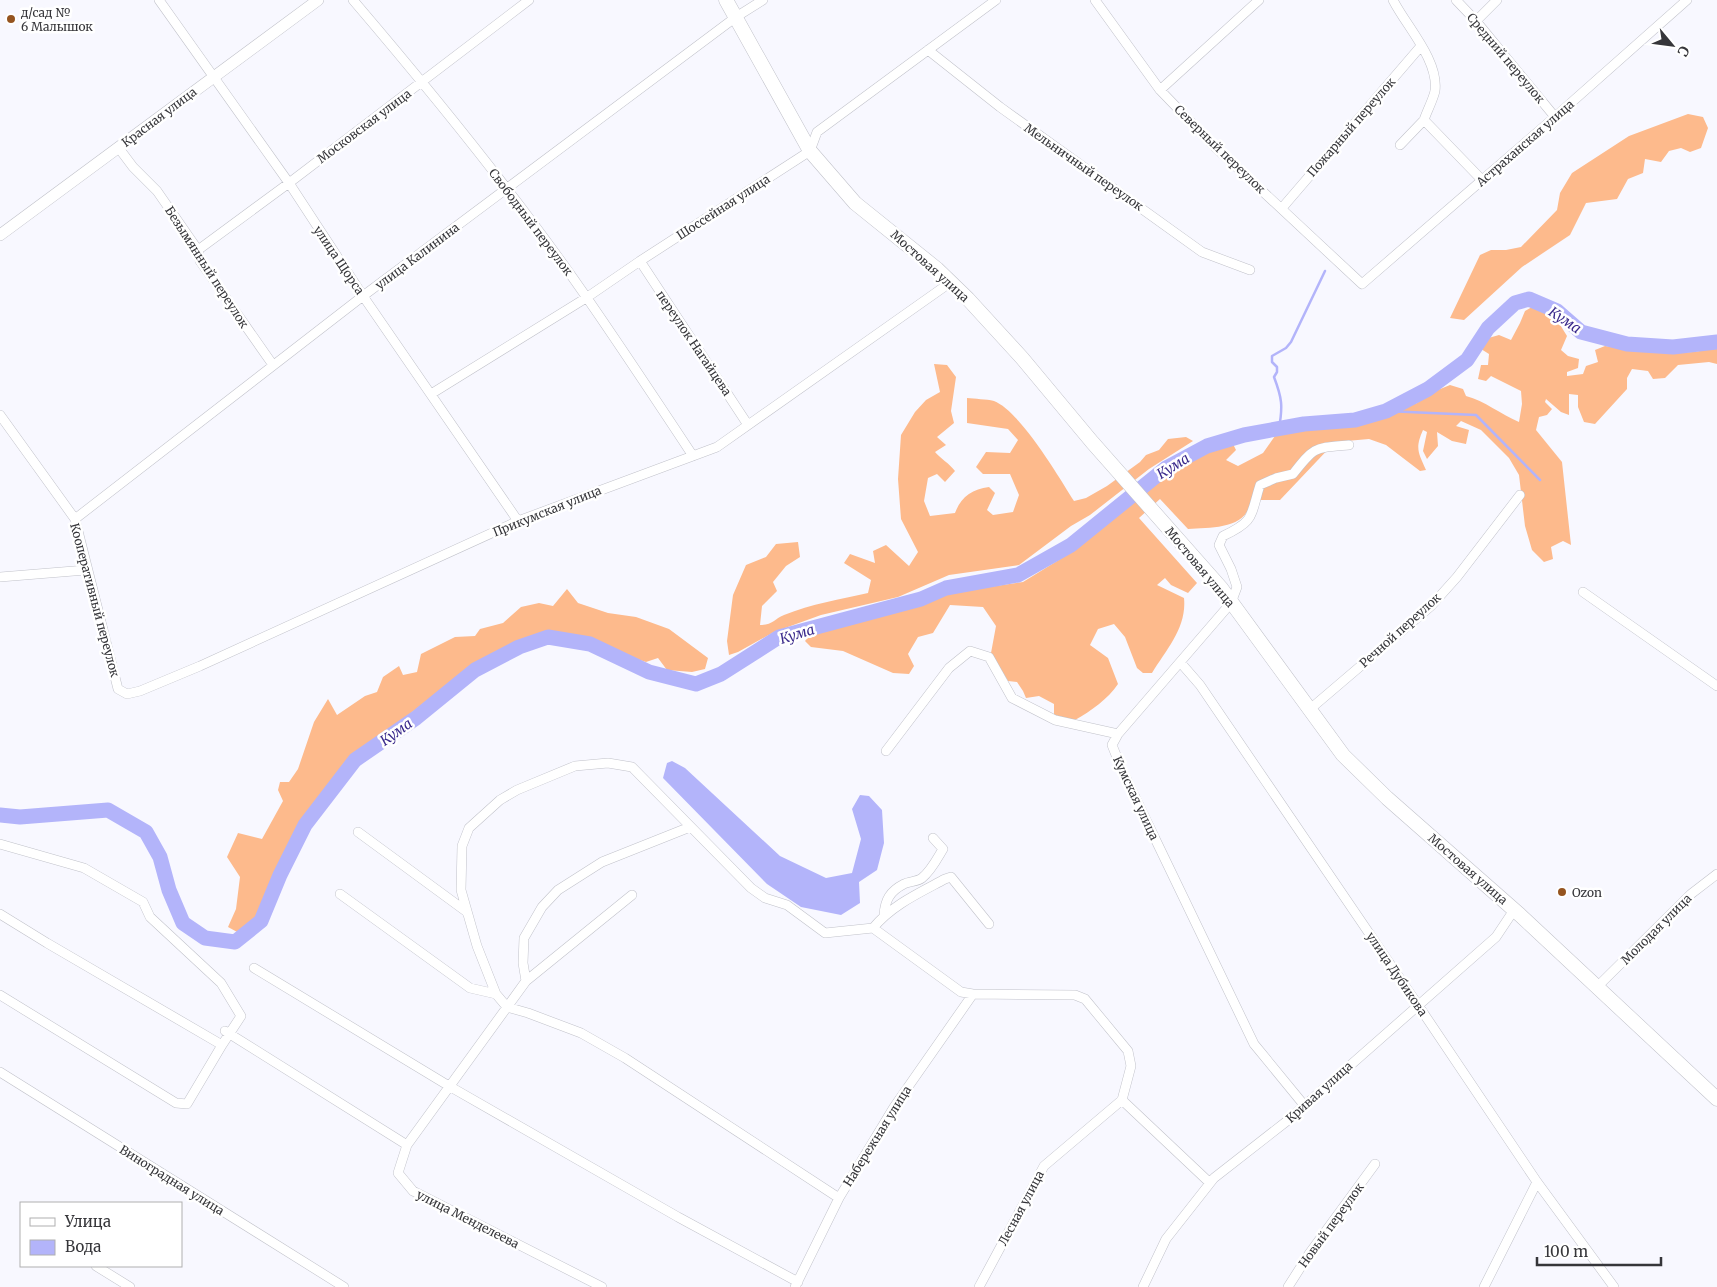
<svg xmlns="http://www.w3.org/2000/svg" width="1717" height="1287" viewBox="0 0 1717 1287" font-family="Merriweather,serif">
<style>
.forest{fill:#fdba8c}
.water{fill:#b3b4fa}
.lines{fill:none;stroke-linecap:round;stroke-linejoin:round}
.stream{stroke:#b3b4fa;stroke-width:2.5}
.river{stroke:#b3b4fa;stroke-width:15}
.minor-casing{stroke:#c1c2ca;stroke-width:10}
.tertiary-casing{stroke:#c1c2ca;stroke-width:12}
.secondary-casing{stroke:#c1c2ca;stroke-width:15}
.minor{stroke:#fff;stroke-width:9}
.tertiary{stroke:#fff;stroke-width:11}
.secondary{stroke:#fff;stroke-width:14}
.poi-dot{fill:#955420;stroke:#fff;stroke-width:2}
.labels{text-anchor:middle;dominant-baseline:central;stroke-width:5;stroke-linejoin:round;paint-order:stroke}
.poi-label{font-size:12px;fill:#36363a;stroke:#fff;text-anchor:start}
.street-label{font-size:12px;fill:#36363a;stroke:#fff}
.water-label{font-size:14px;font-style:italic;fill:#39298b;stroke:#fff}
</style>
<rect width="100%" height="100%" fill="#f8f8ff"/>
<!-- forest -->
<path class="forest" d="M1688,114L1703,117L1708,128L1701,148L1690,152L1681,148L1669,151L1661,162L1645,159L1643,173L1628,179L1617,199L1586,203L1570,235L1522,267L1464,320L1450,318L1480,255L1491,250H1506L1521,247L1557,210L1560,193L1572,173L1629,136Z
M1532,307L1554,315L1567,336L1561,350L1568,356L1579,359L1578,368L1567,372V376L1583,374L1586,366L1598,362L1595,350L1605,346C1636,350 1687,358 1717,347V364L1709,362L1678,365L1665,378L1653,379L1648,371L1632,369L1627,378V389L1595,424L1584,422L1578,407V395L1569,394V415L1561,412L1546,399L1545,402L1552,409L1547,415L1539,417L1536,430L1562,462L1571,545L1563,541L1551,547L1553,559L1544,562L1532,550L1525,526L1519,475L1509,458L1481,430L1461,421L1456,426L1469,430L1466,444L1452,441L1437,432L1438,446L1427,459L1423,451L1427,432L1423,430C1415,448 1418,452 1426,470L1420,471L1386,445L1369,439L1335,442L1280,500H1251C1247,530 1212,527 1188,529L1160,499L1139,518L1197,583L1188,593L1171,585L1165,578L1157,585L1184,598C1187,627 1167,649 1152,673H1143L1137,668L1125,637L1114,624L1098,629L1090,645L1108,658L1118,684C1108,699 1091,711 1075,720L1054,715V704L1039,696L1026,698L1023,691L1017,682L1008,681L991,653L996,626L983,607L950,605L933,633L918,637L908,654L914,666L909,674L893,673L843,651L811,647L805,641L809,636L919,606L947,593L1023,582L1075,550L1117,513L1158,481L1224,443L1233,444L1236,450L1226,460L1238,466L1263,453L1275,436L1303,429L1356,424L1386,415L1417,403L1433,392L1450,385L1463,389L1466,396C1485,401 1500,414 1519,422L1522,404L1521,391L1491,376L1486,381L1478,379L1481,365H1488L1489,354L1481,349L1485,339L1499,335L1511,340L1520,323L1525,311Z
M934,364L947,365L956,377L951,411L954,423L937,437L946,445L935,452C941,459 949,463 955,471L945,482L937,474L928,478L924,501L930,516L955,513C961,497 972,489 989,487L995,493L987,510L993,515L1013,512L1019,495L1010,474H983L976,467L986,452L1010,453L1018,440L1008,429L967,423V398C975,399 986,399 994,401C1020,411 1059,477 1074,501L1086,498L1107,486L1140,462L1146,455L1159,450L1168,439L1186,437L1193,441L1149,469L1090,515L1071,526L1019,565L949,575L898,597L821,615L774,632L738,652L729,655L727,641L733,595L746,565L766,557L776,544L798,542L800,557L786,566L773,582L777,591L762,606L760,625C773,625 774,619 784,615C811,604 841,599 868,593L871,580L844,563L850,554L875,563L873,551L886,545L909,566L918,552L901,519L898,479L901,435L915,412L926,400L940,392Z
M567,589L578,603L608,613L636,617L669,629L708,658L705,669L692,672L667,670L658,658L646,662L631,657L591,638L548,631L515,643L472,666L351,759L301,822L277,871L258,918L239,933L228,927L236,909L240,877L227,857L238,833L262,839L283,801L278,790L280,782H289L298,769L314,722L328,699L337,715L365,696L377,692L383,677L399,666L403,675L417,672L421,654L455,637L475,636L480,629L503,623L521,607L539,603L553,606Z"/>
<!-- water -->
<path class="water" d="M672,761L685,768L780,856L826,878L852,873L861,839L852,809L860,795L869,796L882,810L884,843L877,870L859,882L860,903L841,915L801,907L767,884L663,778L667,763Z"/>
<g class="lines">
<!-- stream -->
<path class="stream" d="M1386,411L1476,415L1540,480
M1279,428C1283,406 1282,398 1274,377L1277,372V367L1272,362V356L1286,348L1291,342L1325,271"/>
<!-- river -->
<path class="river" d="M0,815L20,817L108,810L146,832L160,857L169,890L183,923L205,938L235,942L261,921L280,875L305,825L355,760L416,718L475,670L519,647L548,637L590,644L649,672L696,684L721,674L779,637L921,599L946,588L1018,575L1071,545L1166,468L1207,446L1244,435L1304,424L1355,420L1386,411L1428,389L1467,360L1488,328L1515,303L1529,299L1557,311L1581,332L1627,344L1673,347L1717,342"/>
<defs>
<path id="minor" d="M159,0L289,183L363,296L518,521
M353,0C435,96 515,194 587,298C623,350 658,403 693,456
M1095,0L1160,90L1214,146L1362,284L1555,117L1687,0
M1393,0C1406,26 1439,60 1435,91C1433,100 1427,111 1424,120L1482,180
M1456,0L1476,21L1555,117
M1476,21L1497,0
M928,50L1000,107L1202,252L1250,270
M1160,90L1259,0
M1400,145L1424,120
M118,147L133,167L157,191L198,250L200,261L273,365
M1282,208L1421,46
M198,250L289,183L529,0
M640,261L748,425
M431,394L586,298L640,261L810,151L817,132L996,0
M0,415L75,519L118,689L127,694L140,691L200,666L518,521L717,447L951,282
M75,519L363,296L736,17L763,0
M0,577L86,570
M1583,592L1717,686
M1180,662L1200,685L1418,1005L1537,1182L1614,1287
M1309,710L1431,606L1457,577L1520,495
M1118,734L1231,603L1237,587L1231,569L1219,545L1223,536C1255,521 1250,517 1260,485L1276,478L1293,474C1315,446 1314,448 1349,445
M886,751L949,668L970,651L989,657L1012,698L1055,720L1118,734L1112,745L1122,770L1254,1044L1304,1105
M358,832L467,912
M0,844L84,868L143,902L150,917L221,983L241,1016L222,1045L187,1104L176,1103L0,995
M340,894L470,988L496,994
M0,914L47,943L222,1045
M884,915C885,900 890,891 904,884C909,881 917,882 922,878C931,871 937,859 943,849L933,838
M873,928L961,992L973,994L1075,995L1085,999L1128,1051L1131,1066L1122,1100L1210,1183
M254,968L449,1086L678,1217L798,1282
M526,981L523,963L524,938L542,907L558,890L602,862L690,827
M1597,987L1691,894L1717,874
M225,1031L407,1145L398,1173L413,1191L602,1287
M0,1072L344,1287
M407,1145L526,981L632,895
M839,1198L625,1058L581,1033L528,1013L507,1007L496,994L477,946L461,890L462,846L469,828L500,800L517,790L575,766L608,763L632,767L751,888L765,898L787,905L825,933L873,928C892,905 919,893 945,879L951,877L989,924
M96,1266L130,1287
M795,1287L839,1198L894,1107L973,994
M979,1287L1044,1166L1122,1100
M1143,1287L1166,1239L1214,1178L1287,1121L1496,937L1514,910
M1288,1287L1309,1254L1375,1164
M1484,1287L1537,1182"/>
<path id="tertiary" d="M0,235L318,0"/>
<path id="secondary" d="M726,0L810,151L855,203L937,269L968,299L1022,358L1092,442L1221,588L1343,755L1387,798L1520,915L1717,1099"/>
</defs>
<!-- minor casing -->
<use href="#minor" class="minor-casing"/>
<!-- tertiary casing -->
<use href="#tertiary" class="tertiary-casing"/>
<!-- secondary casing -->
<use href="#secondary" class="secondary-casing"/>
<!-- minor -->
<use href="#minor" class="minor"/>
<!-- tertiary -->
<use href="#tertiary" class="tertiary"/>
<!-- secondary -->
<use href="#secondary" class="secondary"/>
</g>
<!-- markers -->
<g class="poi-dot">
<circle cx="11" cy="19" r="5"/>
<circle cx="1562" cy="892" r="5"/>
</g>
<g class="labels">
<!-- poi labels -->
<g class="poi-label">
<text x="21" y="12">д/сад №<tspan x="21" dy="14">6 Малышок</tspan></text>
<text x="1572" y="892">Ozon</text>
</g>
<!-- street labels -->
<g class="street-label">
<text transform="translate(1506 58) rotate(50)">Средний переулок</text>
<text transform="translate(159 117) rotate(-37)">Красная улица</text>
<text transform="translate(364 126) rotate(-37)">Московская улица</text>
<text transform="translate(1351 127) rotate(-49)">Пожарный переулок</text>
<text transform="translate(1525 143) rotate(-41)">Астраханская улица</text>
<text transform="translate(1220 149) rotate(44)">Северный переулок</text>
<text transform="translate(1084 167) rotate(35)">Мельничный переулок</text>
<text transform="translate(723 207) rotate(-33)">Шоссейная улица</text>
<text transform="translate(531 222) rotate(53)">Свободный переулок</text>
<text transform="translate(417 256) rotate(-37)">улица Калинина</text>
<text transform="translate(339 260) rotate(56)">улица Щорса</text>
<text transform="translate(930 266) rotate(42)">Мостовая улица</text>
<text transform="translate(207 267) rotate(57)">Безымянный переулок</text>
<text transform="translate(694 343) rotate(56)">переулок Нагайцева</text>
<text transform="translate(547 511) rotate(-22)">Прикумская улица</text>
<text transform="translate(1200 567) rotate(50)">Мостовая улица</text>
<text transform="translate(95 600) rotate(75)">Кооперативный переулок</text>
<text transform="translate(1400 630) rotate(-42)">Речной переулок</text>
<text transform="translate(1136 798) rotate(65)">Кумская улица</text>
<text transform="translate(1468 869) rotate(41)">Мостовая улица</text>
<text transform="translate(1656 929) rotate(-45)">Молодая улица</text>
<text transform="translate(1397 974) rotate(56)">улица Дубикова</text>
<text transform="translate(1319 1092) rotate(-42)">Кривая улица</text>
<text transform="translate(877 1136) rotate(-58)">Набережная улица</text>
<text transform="translate(172 1180) rotate(32)">Виноградная улица</text>
<text transform="translate(1021 1208) rotate(-62)">Лесная улица</text>
<text transform="translate(468 1219) rotate(27)">улица Менделеева</text>
<text transform="translate(1331 1225) rotate(-54)">Новый переулок</text>
</g>
<!-- water labels -->
<g class="water-label">
<text transform="translate(1565 320) rotate(34)">Кума</text>
<text transform="translate(1173 466) rotate(-32)">Кума</text>
<text transform="translate(797 634) rotate(-17)">Кума</text>
<text transform="translate(396 732) rotate(-35)">Кума</text>
</g>
</g>
<!-- legend -->
<rect x="20" y="1202" width="162" height="65" fill="#ffffff" stroke="#afafb0"/>
<rect x="30" y="1218" width="25" height="8" fill="#ffffff" stroke="#afafb0"/>
<text x="65" y="1227" font-size="15" fill="#36363a">Улица</text>
<rect x="30" y="1240" width="25" height="15" fill="#b3b4fa" stroke="#afafb0"/>
<text x="65" y="1252" font-size="15" fill="#36363a">Вода</text>
<!-- north arrow -->
<g transform="translate(1672 45) rotate(119)" stroke="#ffffff" stroke-width="4" paint-order="stroke">
<path d="M0-4L9 19L0 12L-9 19Z" fill="#36363a"/>
<text y="-8" font-size="14" font-weight="bold" text-anchor="middle" fill="#36363a">С</text>
</g>
<!-- scale -->
<path d="M1537 1257v8h124v-8" fill="none" stroke="#36363a" stroke-width="2.5"/>
<text x="1544" y="1257" font-size="15" fill="#36363a" stroke="#ffffff" stroke-width="4" paint-order="stroke">100 m</text>
</svg>
